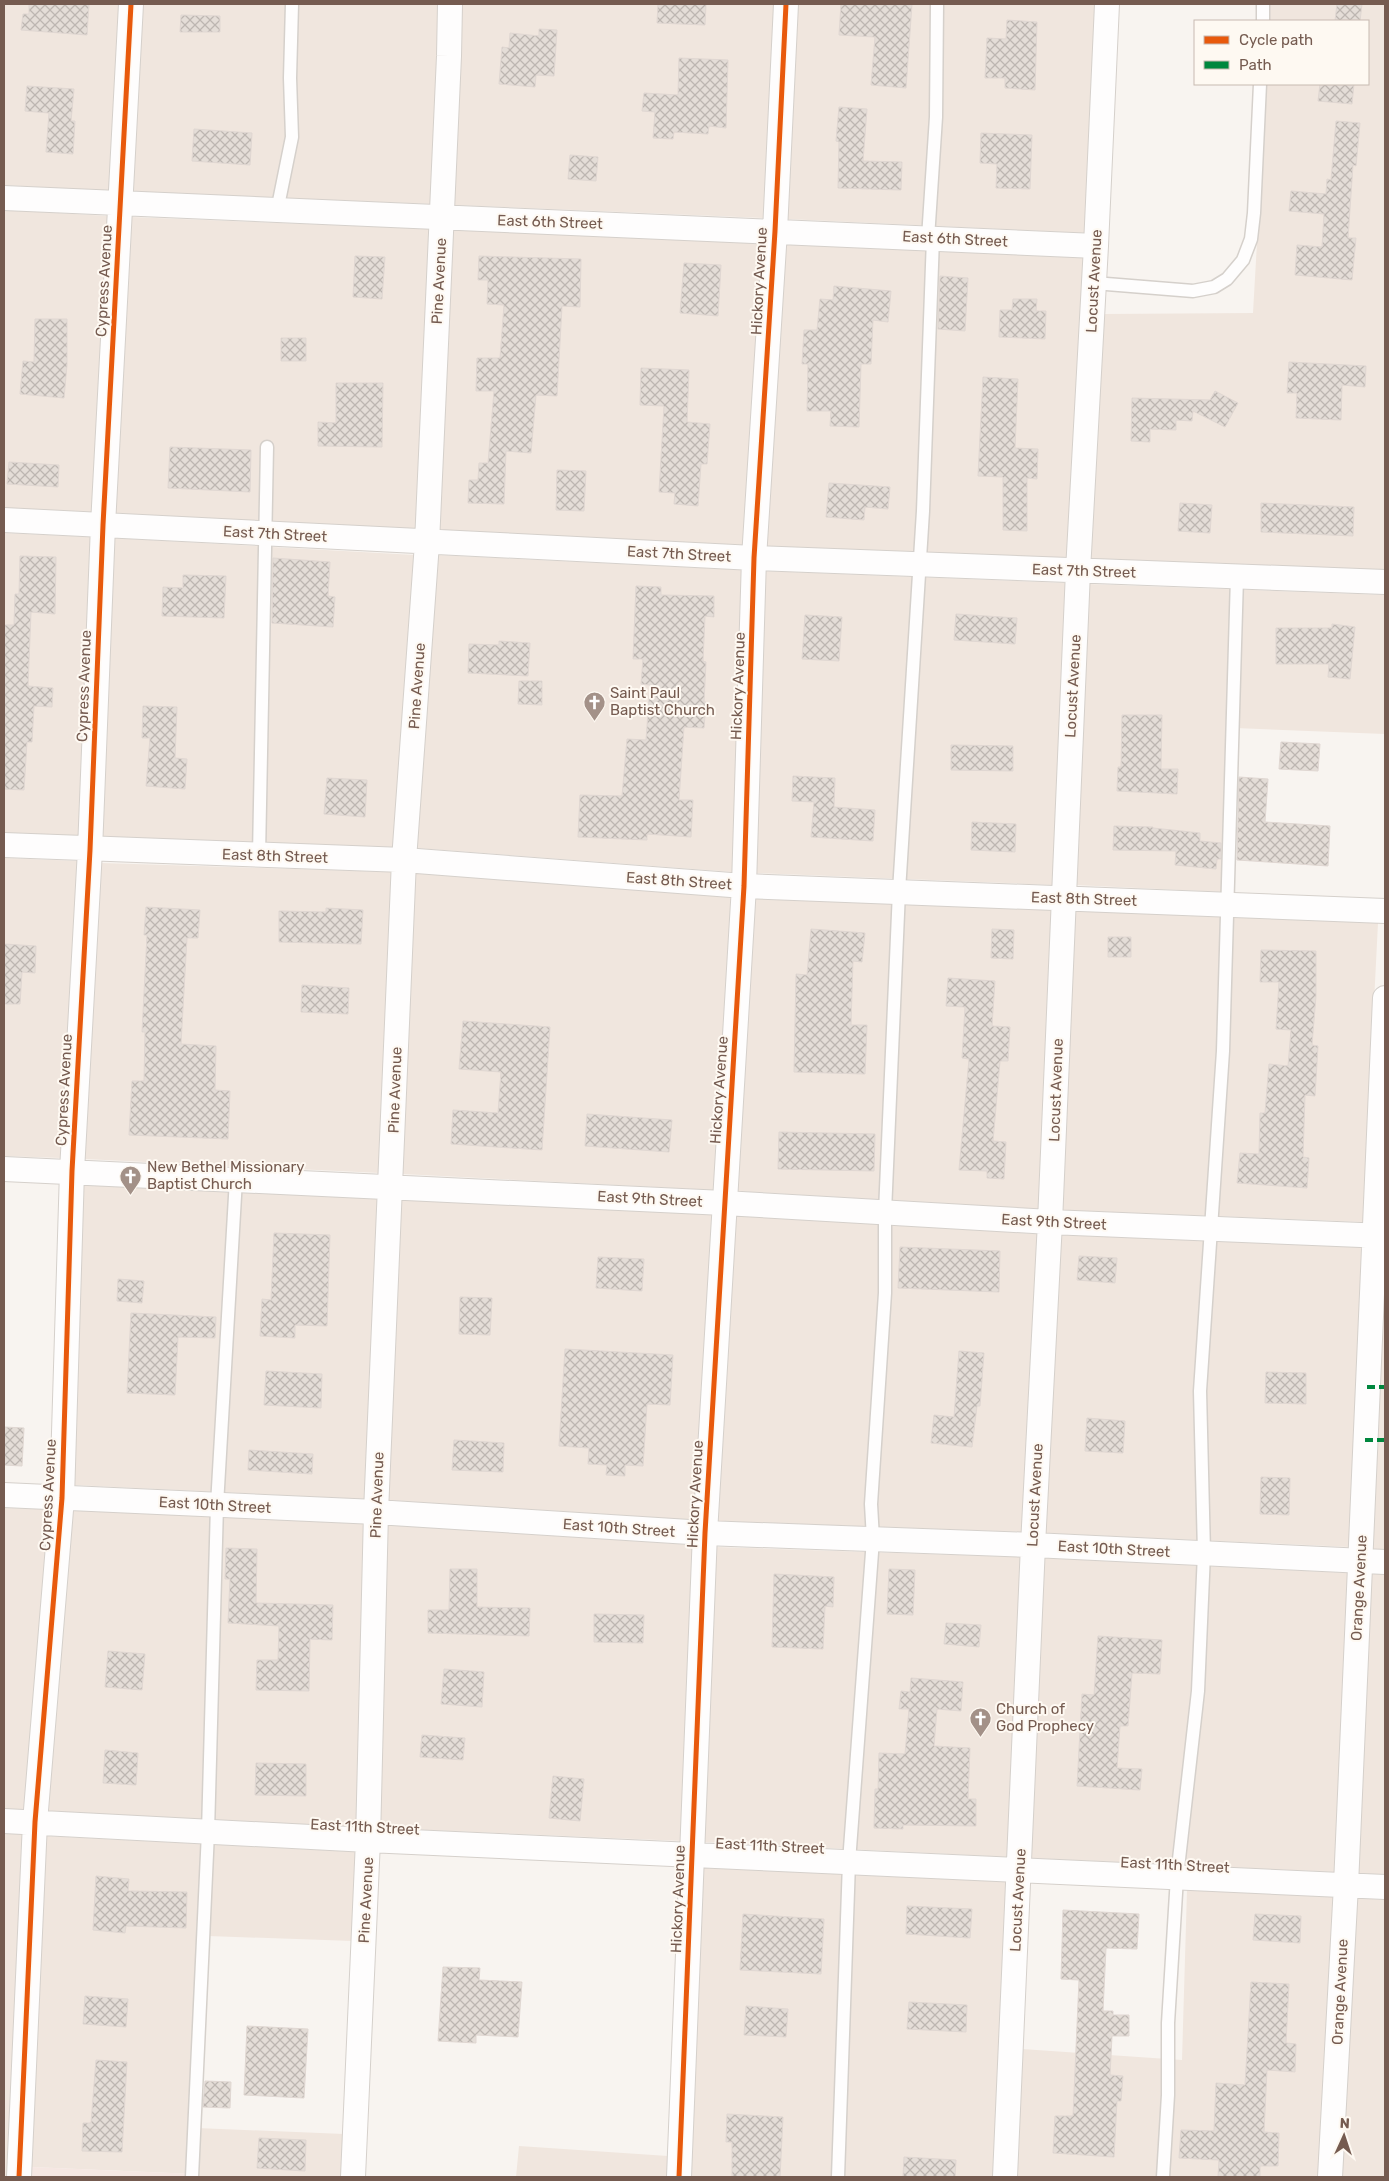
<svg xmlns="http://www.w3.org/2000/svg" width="1389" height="2181" viewBox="0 0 1389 2181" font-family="Rubik,sans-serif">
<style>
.residential{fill:#f0e6de}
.commercial{fill:#f5e7e2}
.building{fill:url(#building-cross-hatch);stroke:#e0d7d2}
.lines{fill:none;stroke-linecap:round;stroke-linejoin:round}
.service-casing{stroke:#d5d0cb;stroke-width:15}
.minor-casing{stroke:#d5d0cb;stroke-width:26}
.service{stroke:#fefdfd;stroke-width:12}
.minor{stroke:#fefdfd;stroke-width:24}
.quiet{stroke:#00873e;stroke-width:4;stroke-dasharray:8 4;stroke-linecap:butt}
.cycleway-casing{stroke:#fef9f2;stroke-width:8}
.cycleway{stroke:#e8590c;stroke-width:5}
.labels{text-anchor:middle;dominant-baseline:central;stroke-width:4;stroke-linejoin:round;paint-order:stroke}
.street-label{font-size:15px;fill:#755b50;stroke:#fef9f2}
.poi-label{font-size:15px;fill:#755b50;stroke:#fef9f2;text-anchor:start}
</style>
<defs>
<pattern id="building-cross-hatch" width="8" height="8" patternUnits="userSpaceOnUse" patternTransform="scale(1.25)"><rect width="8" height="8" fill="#e4ddd7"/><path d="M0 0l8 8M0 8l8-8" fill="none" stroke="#bdb6b1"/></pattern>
</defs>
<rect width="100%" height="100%" fill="#f8f4f0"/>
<!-- residential -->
<path class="residential" d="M4,4H120L110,191L4,185Z
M142,4H438L432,204L132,192Z
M461,4H775L764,218L454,205Z
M797,4H1096L1086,233L786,219Z
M1270,4H1385V570L1089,559L1104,314L1253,313L1266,84H1368V21H1269Z
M4,210L109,216L93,512L4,508Z
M131,217L431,229L417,530L115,513Z
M453,230L763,243L744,545L439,530Z
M785,244L1084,258L1067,558L766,546Z
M4,533L92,537L80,836L4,833Z
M114,538L415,555L394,847L102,838Z
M437,555L743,570L733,872L416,848Z
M765,571L1066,583L1053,885L755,873Z
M1088,584L1385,595V734L1235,728L1223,892L1075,885Z
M4,858L79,861L62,1158L4,1156Z
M101,863L392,872L380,1173L84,1159Z
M414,873L732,897L714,1190L402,1174Z
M754,898L1052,910L1040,1209L736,1191Z
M1074,910L1378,923L1363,1222L1062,1210Z
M83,1184L379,1198L366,1499L74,1485Z
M401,1199L713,1215L695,1520L388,1500Z
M735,1216L1039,1234L1022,1532L717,1521Z
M1061,1235L1362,1247L1350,1547L1044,1533Z
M1385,1248V1549H1372Z
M4,1508L50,1509L25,1809H4Z
M72,1510L365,1524L358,1827L47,1811Z
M387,1525L694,1545L682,1841L380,1828Z
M716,1547L1021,1557L1009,1857L704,1842Z
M1043,1558L1348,1573L1335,1872L1031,1858Z
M1371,1574H1385V1875L1357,1873Z
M4,1834H23L8,2177H4Z
M45,1836L357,1852L353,1941L208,1936L197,2128L344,2134L342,2177H194V2174L31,2167Z
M703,1868L1008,1882L994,2177H690Z
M1187,1890L1334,1897L1319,2177H1016L1022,2049L1182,2060Z
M1356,1898L1385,1900V2177H1341Z
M519,2146L668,2156V2177H516Z"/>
<!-- commercial -->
<path class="commercial" d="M31,2167L195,2174L194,2177H31Z"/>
<!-- building -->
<path class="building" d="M29,4H89L87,35L21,30L23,14H29Z
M658,4H706L705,25L657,23Z
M841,4H912L906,88L871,85L875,37L839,35Z
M1337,4H1362L1360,21H1335Z
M181,15L220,16V32H180Z
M1007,20L1037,22L1035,90L1005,88V78H985L987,38L1006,39Z
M539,29L557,30L554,76L536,75L535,87L499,84L502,47L509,48L510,33L539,36Z
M679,58L728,60L726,128L709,126L708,134L674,132L673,139L653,138L655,112L642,111L644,93L678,95Z
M1320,84H1354L1352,104L1318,101Z
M27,86L74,89L71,121H75L73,154L46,152L49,113L25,111Z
M839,107L867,109L863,161L902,162L901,190L838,188L839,142L836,141Z
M1336,121L1360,123L1356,166L1353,165L1348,238H1356L1352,280L1295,275L1297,245L1322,247L1324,214L1289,211L1291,191L1326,194L1327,179L1331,180Z
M194,129L252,133L250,165L192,161Z
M981,133L1032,135L1030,189L996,188L997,164L980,163Z
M570,155L598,157L596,181L568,179Z
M355,256L385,257L382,299L353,297Z
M479,256L581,259L580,307L562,306L557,396L536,395L531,453L506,451L504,504L468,503L469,480H478L479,463H488L494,391H476L477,358H500L504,305L487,304L488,280H478Z
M684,263L721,265L718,316L680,313Z
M940,276L968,278L965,331L938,329Z
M834,286L891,291L888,322L873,320L871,364H861L859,427L830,426L831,411H807L808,364H802L804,330H817L820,299L833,300Z
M1013,299H1037L1036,311H1046L1045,339L999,337L1000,310H1012Z
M35,319H67V365L64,398L20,394L23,361L34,362Z
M281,338H306V361H281Z
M1289,362L1366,366L1365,387L1342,385L1341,420L1296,418L1297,393H1287Z
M641,368L689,370L687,422L710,424L707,464H701L698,506L674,504L675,493L659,492L664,406L640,405Z
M983,377L1018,379L1015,448L1038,449L1037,479L1027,478V531L1003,530V477L978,476Z
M336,383H383L382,447L318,446V422L336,423Z
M1215,391L1238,403L1225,427L1193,411L1192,421L1176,420V430L1150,429V442L1131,441L1132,398L1210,400Z
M170,447L251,450L250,492L168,488Z
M9,462L59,465L58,487L7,484Z
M557,470L586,471L584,511L556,510Z
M829,483L890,487L888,509L865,507L864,520L826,517Z
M1180,503L1212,505L1210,533L1178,531Z
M1261,503L1354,507L1353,536L1261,532Z
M20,556L56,557L55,614L31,612L28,686L53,688L52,707L34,706L32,742H27L24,790L4,789V625H14L15,594H19Z
M273,558L330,562L328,596L335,597L333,627L272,623Z
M183,575L226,576L224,618L162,616L163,587L183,588Z
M636,586L661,587V595L714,596V617L705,616L703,661L706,662L704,702H706L704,728L684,727L679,800H693L691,837L647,834V840L578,837L580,795L622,796L627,739L646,740L650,685L641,684L643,659H633Z
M956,614L1017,618L1015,644L954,640Z
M805,615L842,617L839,661L802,659Z
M1332,624L1355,627L1350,679L1328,677L1329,664H1276V628H1332Z
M499,641L530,643L528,676L468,673L469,644L499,645Z
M519,681H542V705L518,704Z
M143,706L177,707L175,758L187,759L185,789L146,786L150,738H142Z
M1122,715H1162L1161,769H1178L1177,794L1117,791L1118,767H1121Z
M1281,742L1320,744L1318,771L1279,769Z
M951,745L1013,746V771L951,770Z
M793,776L835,778L834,807L875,810L873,841L811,837L814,802L792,801Z
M1239,777L1268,779L1265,822L1330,826L1328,866L1237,860Z
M327,778L367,780L365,817L324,814Z
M972,822L1016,824L1015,852L971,850Z
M1114,826L1153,827V828L1200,833V841L1221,843V859H1217L1216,869L1175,865L1176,851L1113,850Z
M146,907L200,910L198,938H187L181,1044L216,1046L215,1090L230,1091L228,1139L129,1135L132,1081H144L145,1032H142L147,935H144Z
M326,908L363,910L361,944L279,942V911L326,912Z
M811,929L865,933L862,962L853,961L851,1025H867L865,1074L794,1072L796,974L807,975Z
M992,929L1014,930L1013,959L991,958Z
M1108,937H1131V957H1108Z
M4,944L36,946L35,973L22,972L20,1004H4Z
M1261,950L1316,951V996L1312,1045L1318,1046L1315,1096L1305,1095L1303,1157L1309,1158L1307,1188L1237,1183L1240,1153L1259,1154L1260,1113H1265L1269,1064L1288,1066L1291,1030L1276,1029L1279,982H1260Z
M948,978L995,981L992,1026L1010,1027L1008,1061H1000L993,1141L1006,1142L1004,1179L987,1178V1171L959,1170L969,1059L962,1058L965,1007L946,1006Z
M302,985L349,988L348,1014L301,1012Z
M463,1021L550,1027L542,1150L451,1144L453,1110L498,1113L501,1072L459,1069Z
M587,1114L672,1120L669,1152L585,1146Z
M779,1132L875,1134L874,1171L778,1169Z
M274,1233L330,1235L327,1326L295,1325V1338L260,1336L262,1299L271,1300Z
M900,1247L1000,1251L999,1292L898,1288Z
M1079,1256L1117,1258L1115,1283L1077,1280Z
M598,1257L644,1259L642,1291L596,1288Z
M118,1279L144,1281L142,1303L117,1301Z
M460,1297L492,1298L490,1335L459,1334Z
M131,1313L216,1317L215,1338L178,1337L175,1395L127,1393Z
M565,1349L673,1355L670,1405L647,1404L643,1466L625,1465V1476L606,1475L607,1465L588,1464L589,1448L559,1446Z
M959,1351L984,1353L980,1406H977L972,1447L931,1443L934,1415L954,1417Z
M266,1371L322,1374L321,1408L264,1405Z
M1266,1372L1306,1373V1404L1265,1403Z
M1087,1418L1125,1421L1123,1453L1085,1451Z
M4,1427L24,1428L22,1466L4,1465Z
M454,1440L504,1443L503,1472L452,1470Z
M249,1450L313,1454L312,1474L248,1470Z
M1261,1477L1290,1478L1289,1515L1260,1514Z
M226,1548L257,1549L256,1603L333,1605L332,1640L310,1639L309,1691L256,1690L257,1660H278L279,1626L228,1623L230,1579H225Z
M450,1569H477V1607L530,1608L529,1636L428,1633V1610H449Z
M889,1569L915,1570L913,1615L887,1614Z
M774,1574L834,1577L833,1607L825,1606L823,1649L772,1647Z
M594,1614L644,1615L643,1643L594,1642Z
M946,1623L981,1625L979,1647L944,1644Z
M1098,1636L1162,1640L1160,1674L1132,1673L1128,1726H1120L1117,1768L1142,1769L1140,1790L1077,1786L1082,1694L1094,1695Z
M108,1651L145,1654L142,1690L105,1687Z
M444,1669L484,1672L482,1707L441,1704Z
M911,1678L963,1682L961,1711L937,1709L934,1746L970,1748L968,1799H976V1826L903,1825V1829L874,1828L875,1789H878L879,1753L905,1754L909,1709H899L901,1691L910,1692Z
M422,1735L465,1738L463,1760L420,1757Z
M105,1750L138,1753L136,1785L103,1783Z
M256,1763L306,1764V1796L255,1795Z
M553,1776L584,1779L580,1821L549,1818Z
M96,1876L129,1879L128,1891L187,1892L186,1928L126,1926L125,1933L93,1930Z
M907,1906L972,1909L970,1938L906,1934Z
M1063,1910L1139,1914L1137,1949L1106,1948L1103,2011H1113V2015H1129V2036H1112L1110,2075L1123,2076L1121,2101H1117L1114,2157L1053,2153L1055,2116H1073L1079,1980L1061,1979Z
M743,1914L824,1919L821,1974L740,1970Z
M1255,1914L1301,1916L1300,1943L1253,1940Z
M443,1967L480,1968L479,1980L522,1982L518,2037L476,2035V2043L438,2041Z
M1251,1982L1289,1984L1286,2043L1296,2044L1295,2072L1267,2070L1264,2132L1279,2133L1278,2166H1260V2177H1218L1219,2160L1179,2158L1181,2130L1214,2131L1216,2083L1245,2085Z
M85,1996L128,1999L126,2027L83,2024Z
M909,2002L967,2005L966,2032L907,2029Z
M746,2006L788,2009L786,2037L744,2035Z
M247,2026L308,2029L304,2098L244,2095Z
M96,2060L127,2062L122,2152L82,2151L83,2123H91Z
M205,2081L231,2082L230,2108L203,2107Z
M727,2114L783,2117L780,2177H732V2142H726Z
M259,2138L306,2140L305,2171L257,2168Z
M904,2157L956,2160L955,2177H903Z"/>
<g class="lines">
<defs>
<path id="service" d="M1263,21V4
M277,211L292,137L290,78L292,4
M928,238L936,117L937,4
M1094,283L1193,291L1214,287L1227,279L1243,260L1251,239L1254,213L1260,84
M259,855L267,447
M192,2177L208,1832L217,1505L236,1179
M838,2177L849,1862L873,1539L871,1504L885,1293V1212L899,891L923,511L933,238
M1163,2177L1168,2095V2023L1177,1877L1198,1691L1204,1553L1200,1391L1223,1051L1237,577"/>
<path id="minor" d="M4,198L1096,246
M4,520L754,558L1385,582
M4,845L404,860L744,886L1385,911
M4,1169L724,1203L1050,1222L1385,1236
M4,1495L376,1512L705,1533L1033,1545L1385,1562
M4,1821L368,1840L1385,1887
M19,2177L35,1822L62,1498L72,1171L90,850L103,525L131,4
M353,2177L368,1840L376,1512L404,860L427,543L449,56L450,4
M679,2177L705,1533L744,886L754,558L775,231L786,4
M1005,2177L1033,1545L1050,1222L1078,571L1096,246L1107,4
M1330,2177L1346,1885L1385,998"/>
</defs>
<!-- service casing -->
<use href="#service" class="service-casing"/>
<!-- minor casing -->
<use href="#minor" class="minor-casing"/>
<!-- service -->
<use href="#service" class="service"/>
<!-- minor -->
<use href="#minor" class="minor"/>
<!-- quiet -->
<path class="quiet" d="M1367,1387H1385
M1365,1440H1385"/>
<defs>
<path id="cycleway" d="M19,2177L35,1822L62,1498L72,1171L90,850L103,525L131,4
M679,2177L705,1533L744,886L754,558L775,231L786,4"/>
</defs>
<!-- cycleway casing -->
<use href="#cycleway" class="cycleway-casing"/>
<!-- cycleway -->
<use href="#cycleway" class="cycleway"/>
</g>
<!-- icons -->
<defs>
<symbol id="church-pin" viewBox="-11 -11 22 30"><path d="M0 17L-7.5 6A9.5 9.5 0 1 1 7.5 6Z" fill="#a39188" stroke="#fef9f2"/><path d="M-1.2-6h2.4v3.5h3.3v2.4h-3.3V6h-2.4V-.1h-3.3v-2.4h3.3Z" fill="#fff"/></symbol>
</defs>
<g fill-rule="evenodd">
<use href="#church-pin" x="582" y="690" width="25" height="34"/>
<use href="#church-pin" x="118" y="1164" width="25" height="34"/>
<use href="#church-pin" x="968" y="1706" width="25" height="34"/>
</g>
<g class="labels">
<!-- street labels -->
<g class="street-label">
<text transform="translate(550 222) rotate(2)">East 6th Street</text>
<text transform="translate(955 239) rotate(3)">East 6th Street</text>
<text transform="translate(104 281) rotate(-87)">Cypress Avenue</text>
<text transform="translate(439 281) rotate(-87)">Pine Avenue</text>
<text transform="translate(759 281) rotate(-87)">Hickory Avenue</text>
<text transform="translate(1094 281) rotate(-87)">Locust Avenue</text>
<text transform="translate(275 534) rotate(3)">East 7th Street</text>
<text transform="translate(679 554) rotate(3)">East 7th Street</text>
<text transform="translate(1084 571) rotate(2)">East 7th Street</text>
<text transform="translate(84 686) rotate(-88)">Cypress Avenue</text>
<text transform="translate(417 686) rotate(-86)">Pine Avenue</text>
<text transform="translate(738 686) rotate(-88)">Hickory Avenue</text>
<text transform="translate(1073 686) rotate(-87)">Locust Avenue</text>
<text transform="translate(275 856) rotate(2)">East 8th Street</text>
<text transform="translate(679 881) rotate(4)">East 8th Street</text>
<text transform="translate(1084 899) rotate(2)">East 8th Street</text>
<text transform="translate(64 1090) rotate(-87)">Cypress Avenue</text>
<text transform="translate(395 1090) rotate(-88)">Pine Avenue</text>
<text transform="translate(719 1090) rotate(-86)">Hickory Avenue</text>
<text transform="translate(1056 1090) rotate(-88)">Locust Avenue</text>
<text transform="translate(650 1199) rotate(3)">East 9th Street</text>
<text transform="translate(1054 1222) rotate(3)">East 9th Street</text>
<text transform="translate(695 1494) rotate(-87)">Hickory Avenue</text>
<text transform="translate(48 1495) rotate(-87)">Cypress Avenue</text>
<text transform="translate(377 1495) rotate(-88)">Pine Avenue</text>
<text transform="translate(1035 1495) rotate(-87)">Locust Avenue</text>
<text transform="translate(215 1505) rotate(3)">East 10th Street</text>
<text transform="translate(619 1528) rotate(4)">East 10th Street</text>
<text transform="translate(1114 1549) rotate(3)">East 10th Street</text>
<text transform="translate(1359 1588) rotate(-87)">Orange Avenue</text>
<text transform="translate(365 1827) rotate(3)">East 11th Street</text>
<text transform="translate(770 1846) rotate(3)">East 11th Street</text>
<text transform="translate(1175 1865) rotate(3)">East 11th Street</text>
<text transform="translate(678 1899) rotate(-88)">Hickory Avenue</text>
<text transform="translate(366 1900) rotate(-87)">Pine Avenue</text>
<text transform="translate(1018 1900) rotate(-87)">Locust Avenue</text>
<text transform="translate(1340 1992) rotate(-87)">Orange Avenue</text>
</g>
<!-- poi labels -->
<g class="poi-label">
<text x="610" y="693">Saint Paul<tspan x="610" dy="17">Baptist Church</tspan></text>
<text x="147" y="1167">New Bethel Missionary<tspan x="147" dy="17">Baptist Church</tspan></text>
<text x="996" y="1709">Church of<tspan x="996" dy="17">God Prophecy</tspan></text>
</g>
</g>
<!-- border -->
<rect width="1389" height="2181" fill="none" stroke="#755b50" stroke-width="10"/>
<!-- legend -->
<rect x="1194" y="20" width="175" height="65" fill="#fef9f2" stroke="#c7bab1"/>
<rect x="1204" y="36" width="25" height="8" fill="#e8590c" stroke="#c7bab1"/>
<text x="1239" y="45" font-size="15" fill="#755b50">Cycle path</text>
<rect x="1204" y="61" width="25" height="8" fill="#00873e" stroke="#c7bab1"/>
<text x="1239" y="70" font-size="15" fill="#755b50">Path</text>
<!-- north arrow -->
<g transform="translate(1344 2136) rotate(3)" stroke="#fef9f2" stroke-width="4" paint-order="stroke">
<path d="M0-4L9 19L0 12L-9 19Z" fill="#755b50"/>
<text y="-8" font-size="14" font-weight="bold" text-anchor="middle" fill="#755b50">N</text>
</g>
</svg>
